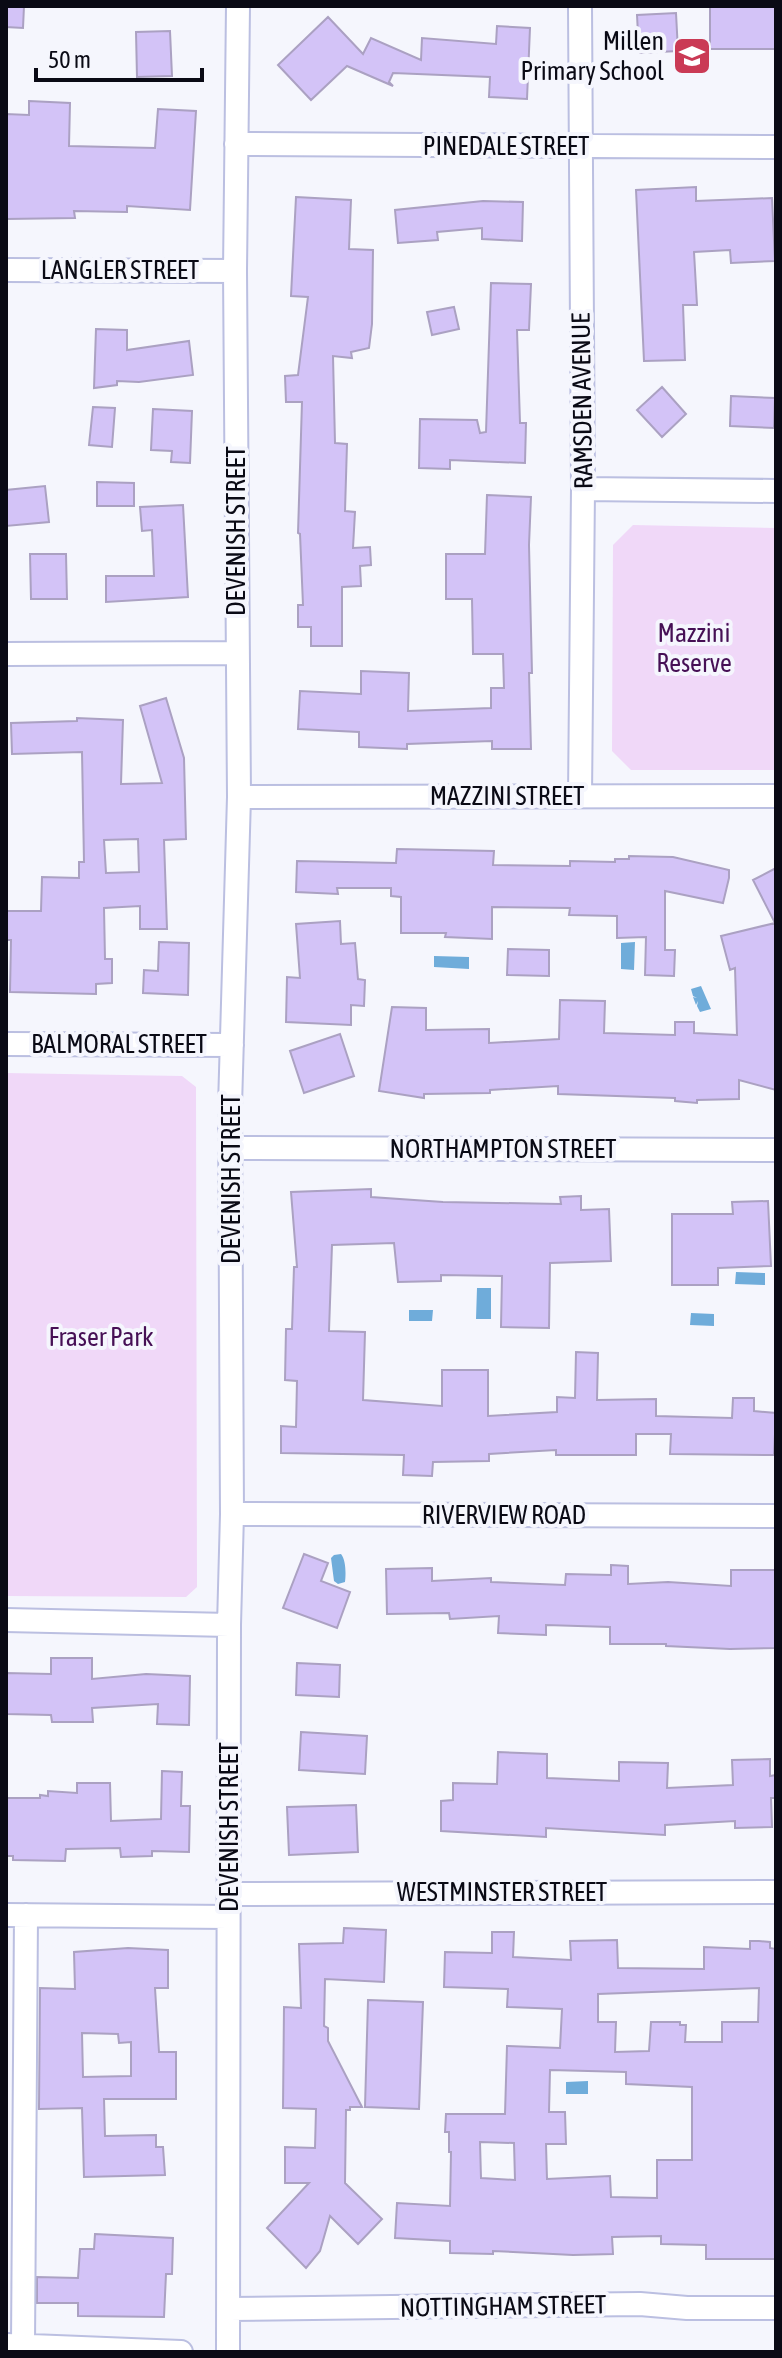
<svg xmlns="http://www.w3.org/2000/svg" width="782" height="2358" viewBox="0 0 782 2358" font-family="'Asap Condensed',sans-serif">
<style>
.green{fill:#f0d8f8}
.water{fill:#6facda}
.building{fill:#d3c3f7;stroke:#aba1c2;stroke-width:2;fill-rule:evenodd}
.lines{fill:none;stroke-linecap:round;stroke-linejoin:round}
.minor-casing{stroke:#bbbfe1;stroke-width:26}
.minor{stroke:#fff;stroke-width:22}
.labels{text-anchor:middle;dominant-baseline:central;stroke-width:8;stroke-linejoin:round;paint-order:stroke}
.poi-label{font-size:26px;fill:#0a0a15;stroke:#f5f6fd;text-anchor:end}
.street-label{font-size:26px;fill:#0a0a15;stroke:#f5f6fd}
.park-label{font-size:26px;fill:#461055;stroke:#f5f6fd}
</style>
<rect width="100%" height="100%" fill="#f5f6fd"/>
<!-- green -->
<path class="green" d="M633,525L776,528V770H631L612,751L613,545Z
M6,1073L182,1076L196,1087L197,1587L186,1597L6,1596Z"/>
<!-- water -->
<path class="water" d="M635,942L634,970L621,969V943Z
M434,956L469,957V969L434,967Z
M701,986L711,1009L700,1012L697,1006L698,1001L696,1005L693,997L697,998L693,996L691,989Z
M736,1272L765,1273V1285L735,1284Z
M477,1288H491V1319H476Z
M409,1310H433L432,1321H409Z
M691,1313L714,1314V1326L690,1325Z
M341,1554C346,1560 346,1574 345,1582L338,1584L334,1581L331,1558L334,1555Z
M588,2081V2094H566V2082Z"/>
<!-- building -->
<path class="building" d="M6,6H24L23,28L6,27Z
M710,6H776V49H710Z
M676,13L678,51L639,53L637,15Z
M328,17L363,54L371,38L421,60L422,38L496,44L497,26L530,28L527,99L489,97L490,77L393,73L389,82L393,86L347,66L311,100L278,65Z
M170,31L172,76L137,77L136,32Z
M29,101L70,103L69,146L155,148L158,109L196,111L190,210L127,206V212L74,211L75,218L6,219V114L29,115Z
M696,187V201L772,198L775,261L731,263L730,250L694,252L697,305H683L685,360L644,361L636,190Z
M296,197L351,200L349,249L373,250L372,324L369,348L351,352L352,358L333,356L335,443L347,444L345,511L355,512L353,548L370,547L371,565L360,566L361,586L342,587V646H311V627H298V605H303L300,534L298,533L302,402H286L285,376L298,375L308,297L291,296Z
M483,201L523,202L522,241L482,239V228L437,232L438,240L398,243L395,210Z
M491,283L531,284L529,330H517L520,423H526L525,463L450,460V469L419,468L420,419L477,420L480,433L486,432Z
M454,307L459,329L432,335L427,312Z
M96,329L127,330V350L189,341L193,375L139,382L117,381V385L94,388Z
M662,387L686,414L662,437L637,410Z
M731,396L775,398L774,428L730,426Z
M93,407L115,408L112,447L89,445Z
M153,409L192,411L190,463L171,462L172,451L151,450Z
M97,482L134,483V506H97Z
M45,486L49,522L6,526V490Z
M487,495L531,497L529,545L532,673H529L531,749H492V741L407,744V749L359,747V732L298,729L300,691L361,694V671L409,673L408,711L491,708V688H504L503,654H473L472,599H446V554H485Z
M183,505L188,597L106,602V576H154L152,530L142,531L140,507Z
M30,554H66L67,599H31Z
M166,698L184,758L186,839L164,840L167,929H140V906L104,908L105,959H112V983L96,984V994L10,992L11,940H6V911H41L42,877L79,878V862H84L82,752L12,754L11,723L77,721V718L123,720L121,784L162,783L140,706ZM138,839L139,872L106,873L104,840Z
M397,849L494,851L493,865L570,866V861L615,862V859H629V856L673,857L729,870V878L723,903L665,891V950H675L674,976L645,975L646,937L617,938V916L569,915L570,908L492,907V939L445,937L446,933H401V897L391,896V888H337L338,894L296,892L297,861L396,863Z
M776,868V1090L739,1080V1099L697,1100V1103L675,1101V1098L558,1094V1086L490,1090V1093L424,1094V1098L379,1091L392,1007L426,1008V1030L489,1029V1043L559,1039L560,1000L605,1001L604,1033L675,1035V1022H694V1033L737,1035L735,968L730,970L721,936L775,923L753,880Z
M340,921L341,944L355,943L358,979L365,980L364,1006L351,1005V1025L286,1022L287,977L300,978L296,924Z
M159,942L189,943L188,995L143,993L144,970L158,971Z
M508,949L549,950V976L507,975Z
M340,1034L354,1076L304,1093L290,1051Z
M371,1189V1197L443,1202L561,1204L560,1197L581,1196V1210L609,1209L611,1261L550,1263L549,1328L501,1327L502,1276L441,1275V1281L398,1282L394,1243L332,1245L329,1331L365,1332L363,1400L442,1406V1370H488V1416L557,1412V1397L575,1398L576,1352L598,1353L597,1400L656,1399V1416L732,1418L733,1398H754V1411L776,1413L774,1455L670,1454L671,1434H636V1455H556V1450L489,1454V1461L433,1462L432,1476L403,1475L404,1455L281,1453V1426L296,1427L297,1381L285,1380L286,1329H292L294,1267H297L291,1192Z
M768,1201L771,1266L718,1268V1285H672V1214H733L732,1202Z
M304,1554L328,1563L321,1581L350,1592L337,1628L283,1608Z
M611,1565L628,1566V1584L668,1582L731,1586V1570H776V1648L730,1649L666,1646V1644H610V1627L546,1625V1635L498,1633L499,1616L450,1619L449,1613L387,1614L386,1569L432,1568V1581L491,1578V1582L565,1585L566,1574L611,1575Z
M51,1658H92V1679L146,1674L190,1676L189,1725L157,1724L158,1704L92,1708L93,1722H52L51,1715L6,1714V1673L51,1674Z
M297,1663L340,1665L339,1697L296,1695Z
M301,1732L367,1736L365,1774L299,1770Z
M498,1752L547,1754V1778L619,1781V1762L668,1763L667,1788L733,1785L732,1760L770,1759V1776L776,1775V1798H771L772,1827L735,1828V1821L665,1825V1835L546,1828V1837L441,1831V1801L453,1800V1783L497,1784Z
M162,1771L182,1772L181,1806H190L189,1852L152,1851V1856L121,1857L120,1848L66,1849L65,1861L13,1860V1856H6V1798H40V1795L48,1796V1791L77,1793V1783H110L111,1821L161,1819Z
M356,1805L358,1852L289,1855L287,1807Z
M344,1928L386,1930L384,1982L325,1979L324,2026L328,2028V2041L362,2107H350V2110H346L345,2183L382,2219L358,2244L330,2216L320,2251L306,2268L267,2228L309,2183H285V2147L315,2148L316,2109L283,2108L284,2007L301,2008L299,1944L343,1943Z
M492,1932H514L513,1957L571,1960L570,1941L617,1940L618,1968L704,1969V1947L750,1949V1941H759L770,1942V1948L776,1949V2259H706V2245L661,2244V2236L612,2237L613,2254L573,2255L493,2251V2254L450,2253V2241L395,2238L397,2203L450,2206L451,2152H449V2132H445L446,2114H505L507,2046L560,2048L562,2009L507,2007L508,1989L444,1987L445,1952L492,1953ZM759,1988L758,2022H722V2042H685L686,2025H680V2022H651L649,2051L615,2052L616,2022H598V1994ZM550,2070L626,2072V2084L692,2087V2160H657V2198L611,2197L610,2176L547,2179L546,2144H566L565,2112H549ZM480,2142L514,2143L515,2180L481,2178Z
M128,1948L168,1950V1988H155L159,2052H176V2099H104L105,2136L156,2135V2147H163L165,2175L84,2177L82,2108L39,2109L40,1988L75,1989L74,1952ZM82,2033L118,2034L119,2043L131,2042V2076L83,2077Z
M368,2000L423,2002L419,2109L365,2107Z
M95,2234L173,2238L172,2274H166L164,2317L78,2316V2303H37V2277L78,2278L80,2249H94Z"/>
<g class="lines">
<defs>
<path id="minor" d="M580,6L583,489L580,796
M236,144L776,147
M6,270L235,271
M583,489L776,491
M6,654L236,653
M239,797L776,796
M6,1044L232,1045
M230,1148L776,1150
M232,1514L776,1516
M6,1620L229,1625
M228,1894L776,1892
M6,1915L228,1917
M229,2309L640,2304L687,2308H776
M6,2345L181,2352
M23,2345L26,1915
M228,2352L229,1625L232,1514L230,1106L239,797L235,271L238,6"/>
</defs>
<!-- minor casing -->
<use href="#minor" class="minor-casing"/>
<!-- minor -->
<use href="#minor" class="minor"/>
</g>
<!-- icons -->
<defs>
<symbol id="school-square" viewBox="-11 -11 22 22"><rect x="-9" y="-9" width="18" height="18" rx="4" fill="#ca3a55" stroke="#f5f6fd"/><path d="M0-5L7-2L0 1L-7-2ZM-4 1L0 2.5L4 1V4Q0 6-4 4Z" fill="#fff"/></symbol>
</defs>
<g fill-rule="evenodd">
<use href="#school-square" x="670" y="34" width="44" height="44"/>
</g>
<g class="labels">
<!-- poi labels -->
<g class="poi-label">
<text x="664" y="41">Millen<tspan x="664" dy="30">Primary School</tspan></text>
</g>
<!-- street labels -->
<g class="street-label">
<text x="506" y="146">PINEDALE STREET</text>
<text x="120" y="270">LANGLER STREET</text>
<text transform="translate(582 401) rotate(-91)">RAMSDEN AVENUE</text>
<text transform="translate(236 531) rotate(-90)">DEVENISH STREET</text>
<text x="507" y="796">MAZZINI STREET</text>
<text x="119" y="1044">BALMORAL STREET</text>
<text x="503" y="1149">NORTHAMPTON STREET</text>
<text transform="translate(231 1179) rotate(-90)">DEVENISH STREET</text>
<text x="504" y="1515">RIVERVIEW ROAD</text>
<text transform="translate(229 1827) rotate(-90)">DEVENISH STREET</text>
<text x="502" y="1892">WESTMINSTER STREET</text>
<text transform="translate(503 2306) rotate(-1)">NOTTINGHAM STREET</text>
</g>
<!-- park labels -->
<g class="park-label">
<text x="694" y="633">Mazzini<tspan x="694" dy="30">Reserve</tspan></text>
<text x="101" y="1337">Fraser Park</text>
</g>
</g>
<!-- border -->
<rect width="782" height="2358" fill="none" stroke="#0a0a15" stroke-width="16"/>
<!-- scale -->
<path d="M36 68v12h166v-12" fill="none" stroke="#0a0a15" stroke-width="4"/>
<text x="48" y="68" font-size="24" fill="#0a0a15" stroke="#f5f6fd" stroke-width="6" paint-order="stroke">50 m</text>
</svg>
